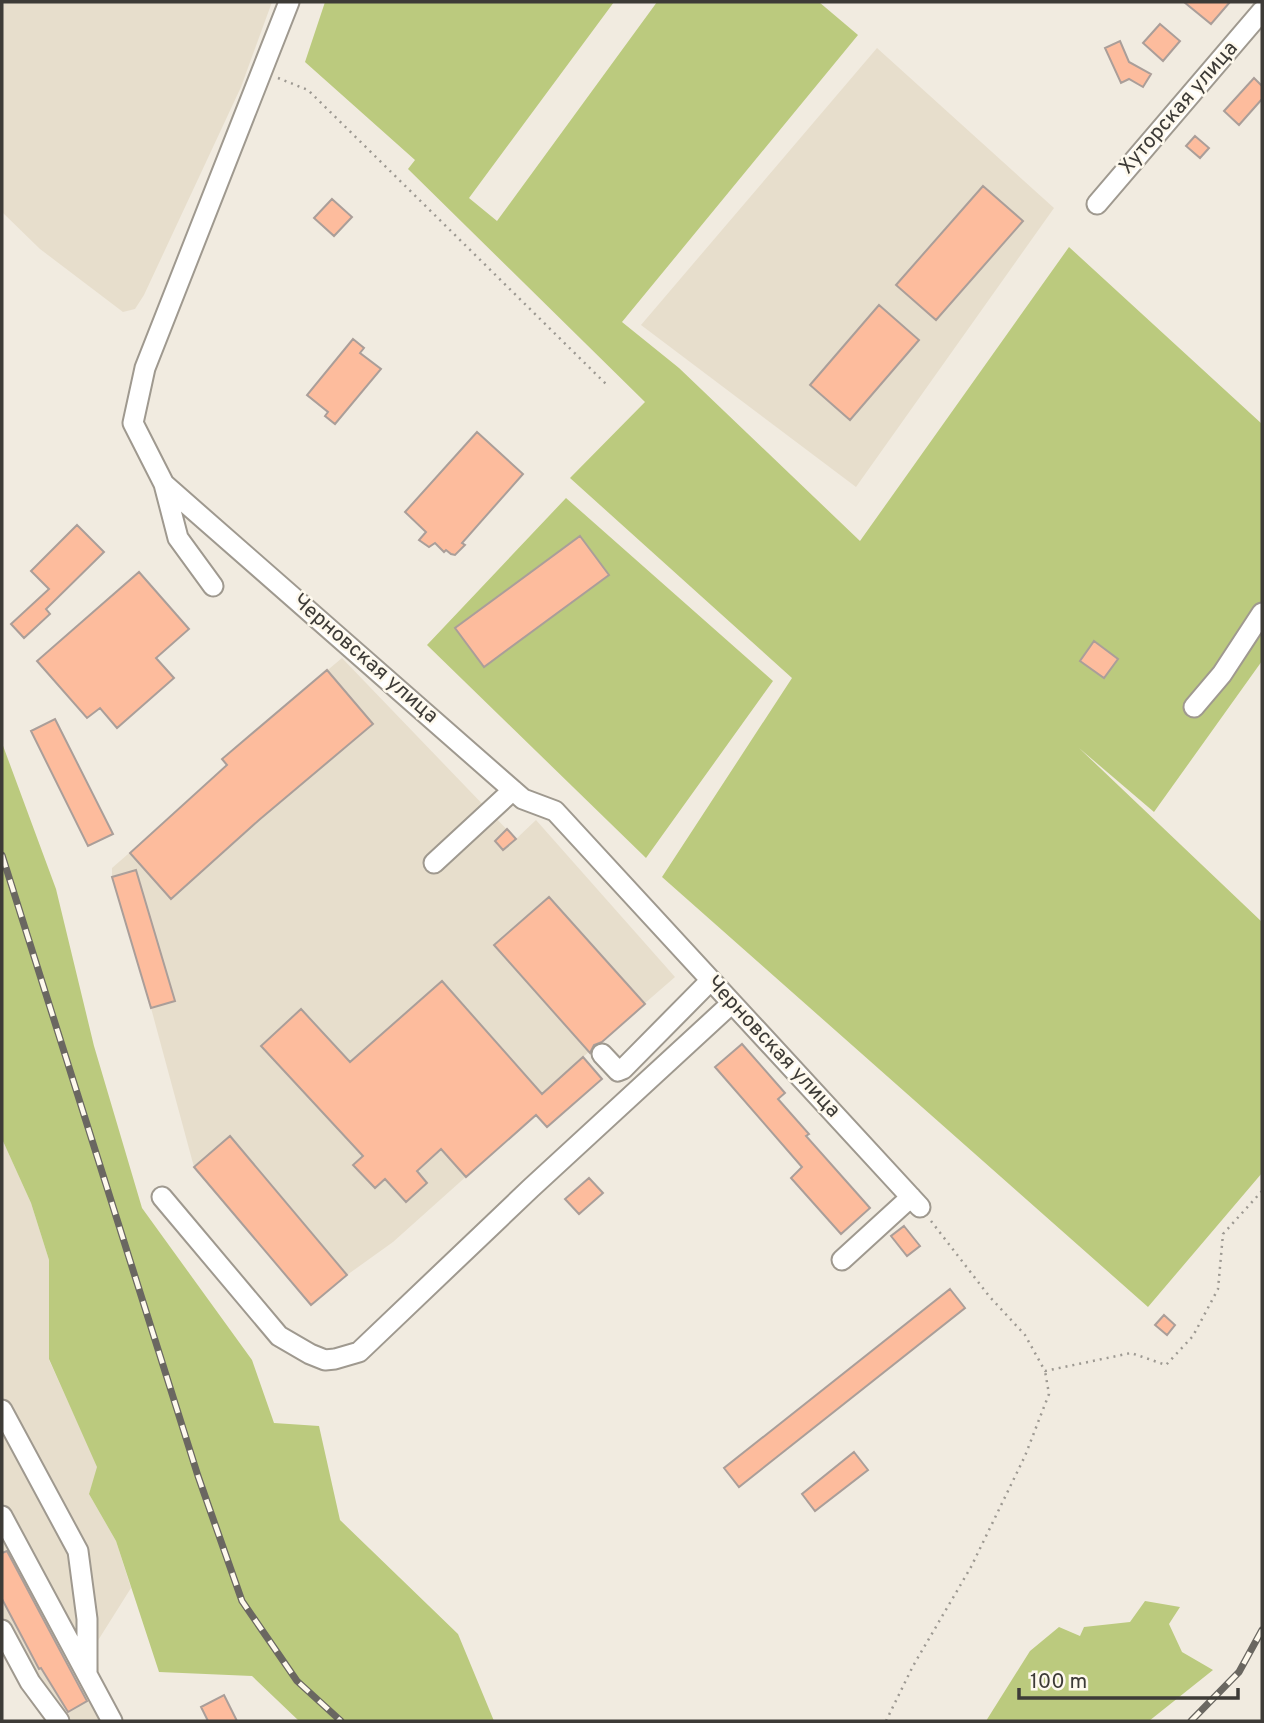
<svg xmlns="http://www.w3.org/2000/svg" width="1264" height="1723" viewBox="0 0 1264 1723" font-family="Overpass,sans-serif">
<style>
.built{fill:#e7decc}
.green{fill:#bbca7e}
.building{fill:#fdbc9d;stroke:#aa9e99;stroke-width:2}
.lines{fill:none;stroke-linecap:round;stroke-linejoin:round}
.minor-casing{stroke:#9f998f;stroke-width:23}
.path{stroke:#9d9992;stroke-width:2.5;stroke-dasharray:2 5;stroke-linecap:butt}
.minor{stroke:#fff;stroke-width:19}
.rail-casing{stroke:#6a6761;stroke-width:7}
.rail{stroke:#fef9ed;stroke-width:4.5;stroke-dasharray:13;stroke-linecap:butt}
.labels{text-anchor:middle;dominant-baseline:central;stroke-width:5;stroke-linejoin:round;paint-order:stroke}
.street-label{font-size:21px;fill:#3d3b37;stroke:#fef9ed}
</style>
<rect width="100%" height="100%" fill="#f1ebe0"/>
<!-- built -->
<path class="built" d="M2,2H272L241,87L144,295L135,309L123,312L40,249L2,212Z
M877,48L1054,208L856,487L641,325Z
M342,658L516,839L536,820L675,977L583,1057L602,1079L547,1127L535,1115L393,1242L347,1275L311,1305L194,1167L151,1008L112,877V868L228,767L222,759Z
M2,1139L31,1203L49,1260V1360L98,1467L89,1494L116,1541L131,1588L97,1642L102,1721H60L2,1649Z"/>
<!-- green -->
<path class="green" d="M325,2H614L469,198L497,221L657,2H819L858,35L622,322L679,368L860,541L1069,247L1262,424V661L1154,812L1079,748L1262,922V1173L1148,1307L662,877L792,678L570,478L645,402L408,169L415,160L305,62Z
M566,498L773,681L646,858L427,645Z
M2,743L56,889L94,1046L142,1208L252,1360L274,1423L319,1426L340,1520L458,1634L494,1721H299L252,1676L159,1672L116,1541L89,1494L97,1467L49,1359V1260L31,1203L2,1139Z
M1145,1601L1180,1607L1169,1624L1182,1652L1213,1670L1149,1721H986L1030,1651L1059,1627L1080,1636L1084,1627L1130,1622Z"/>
<!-- building -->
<path class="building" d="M1184,2H1230L1211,24Z
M1160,24L1180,41L1163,61L1143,43Z
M1120,41L1129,62L1151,74L1143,87L1129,79L1121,83L1105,48Z
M1254,78L1262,86V99L1239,125L1224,111Z
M1195,136L1209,148L1200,158L1186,146Z
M983,186L1023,221L936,320L896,285Z
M332,199L352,217L334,236L314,218Z
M879,305L919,340L850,420L810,385Z
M353,339L364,348L360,353L381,369L335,424L325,416L328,412L307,395Z
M477,432L523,474L462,543L465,545L455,555L451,554L446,550L444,552L435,543L429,547L419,540L426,532L405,512Z
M77,525L104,552L46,609L50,614L24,638L11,624L49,589L31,571Z
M580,536L609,575L484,667L455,628Z
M139,572L189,629L156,658L174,678L117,728L100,708L87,718L37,661Z
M1094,641L1118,659L1104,678L1080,661Z
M327,670L373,724L259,820L171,899L130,853L227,765L222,759Z
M55,719L113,834L88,846L31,731Z
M507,829L516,839L503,850L495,841Z
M136,870L175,1001L151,1008L112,877Z
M549,897L645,1004L602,1042L594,1045L590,1053L494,945Z
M442,981L542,1094L583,1057L602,1079L547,1127L536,1115L466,1177L441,1149L417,1171L427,1183L406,1202L385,1179L375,1188L353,1165L363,1156L261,1046L301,1009L350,1062Z
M742,1044L785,1093L778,1099L809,1134L806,1136L870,1208L841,1234L791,1178L802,1167L715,1067Z
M230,1136L347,1275L311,1305L194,1167Z
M589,1178L603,1193L579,1214L565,1199Z
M904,1226L920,1246L907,1256L891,1236Z
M950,1289L965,1308L739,1487L724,1468Z
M1164,1315L1175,1325L1167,1335L1155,1325Z
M854,1452L868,1470L815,1511L802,1494Z
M7,1551L87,1701L68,1712L41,1668L39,1669L2,1599V1553Z
M224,1695L237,1721H208L201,1707Z"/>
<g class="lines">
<defs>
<path id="minor" d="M289,2L145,368L133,423L164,484L523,799L555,811L920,1207
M1097,204L1262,11
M164,484L178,538L213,586
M1194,707L1222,674L1262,613
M434,863L513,790
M602,1054L618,1071L623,1069L711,980
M162,1197L279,1336L310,1354L325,1360L335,1359L359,1352L531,1188L732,1003
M842,1260L911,1197
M2,1410L78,1551L87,1619V1674
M2,1516L112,1721
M2,1630L30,1682L59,1721"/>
</defs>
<!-- minor casing -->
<use href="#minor" class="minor-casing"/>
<!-- path -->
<path class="path" d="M278,78L308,90L607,385
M931,1221L989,1296L1025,1335L1045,1371L1131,1353L1166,1365L1193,1336L1218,1289L1223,1234L1262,1191
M886,1721L913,1666L971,1567L1025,1456L1049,1394L1045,1371"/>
<!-- minor -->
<use href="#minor" class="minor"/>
<defs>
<path id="rail" d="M2,855L198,1476L242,1601L297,1681L341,1721
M1191,1721L1239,1672L1262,1630"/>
</defs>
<!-- rail casing -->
<use href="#rail" class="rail-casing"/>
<!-- rail -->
<use href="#rail" class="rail"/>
</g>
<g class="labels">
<!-- street labels -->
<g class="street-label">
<text transform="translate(1179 108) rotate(-49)">Хуторская улица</text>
<text transform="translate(365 659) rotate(41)">Черновская улица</text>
<text transform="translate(773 1047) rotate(47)">Черновская улица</text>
</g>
</g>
<!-- border -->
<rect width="1264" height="1723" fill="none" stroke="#3d3b37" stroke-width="7"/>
<!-- scale -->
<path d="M1019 1688v10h219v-10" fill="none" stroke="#3d3b37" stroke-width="3.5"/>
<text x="1030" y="1688" font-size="21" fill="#3d3b37" stroke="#fef9ed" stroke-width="5" paint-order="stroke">100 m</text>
</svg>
